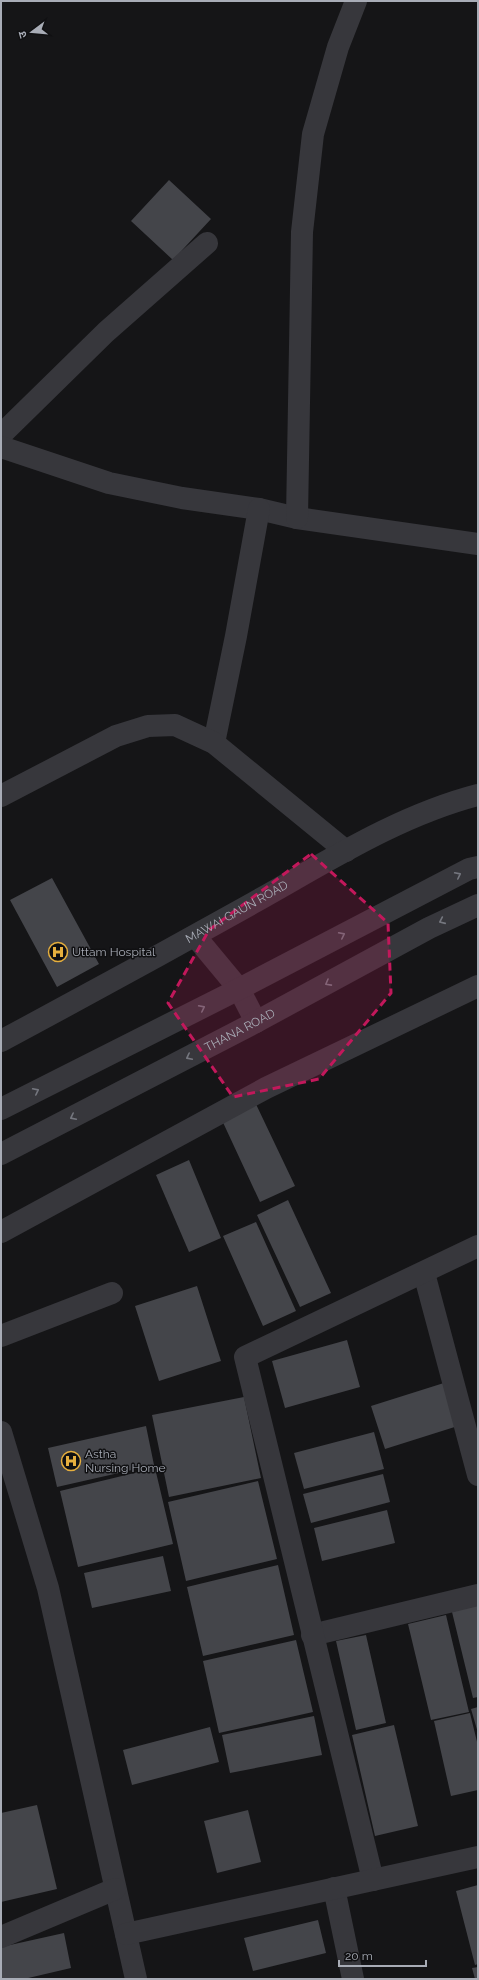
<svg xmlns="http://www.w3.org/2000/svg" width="479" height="1980" viewBox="0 0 479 1980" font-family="Raleway,'Noto Sans Devanagari',sans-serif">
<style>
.building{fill:#44454a}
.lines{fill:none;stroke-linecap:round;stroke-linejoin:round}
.minor{stroke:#37373c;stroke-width:22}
.oneway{stroke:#75777f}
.marked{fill:#c2185b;fill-opacity:0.2;stroke:#c2185b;stroke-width:3;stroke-dasharray:8 5;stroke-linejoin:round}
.labels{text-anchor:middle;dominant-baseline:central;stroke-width:3;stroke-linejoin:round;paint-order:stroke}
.street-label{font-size:12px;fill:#a8acb6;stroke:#101012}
.poi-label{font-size:12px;fill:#a8acb6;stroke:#101012;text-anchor:start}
</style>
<rect width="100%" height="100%" fill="#151517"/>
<!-- building -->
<path class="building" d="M169,180L211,219L173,260L131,221Z
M52,878L99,964L57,987L10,900Z
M254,1100L295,1186L260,1202L220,1116Z
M189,1160L221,1238L189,1252L156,1175Z
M288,1200L331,1293L300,1307L257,1215Z
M256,1222L296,1311L263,1326L223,1236Z
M197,1286L221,1361L159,1381L135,1306Z
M347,1340L360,1387L285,1408L272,1361Z
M447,1382L461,1425L385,1449L371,1406Z
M244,1397L261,1478L169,1497L152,1415Z
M146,1426L154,1465L57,1487L48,1448Z
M374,1432L384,1469L304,1489L294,1453Z
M155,1468L173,1544L78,1567L60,1491Z
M383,1474L390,1502L311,1523L303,1494Z
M258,1481L277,1559L186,1581L168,1502Z
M387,1510L395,1543L322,1561L314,1528Z
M163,1556L171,1591L92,1608L84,1573Z
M278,1565L294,1635L203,1656L187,1587Z
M478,1605V1697L473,1698L452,1612Z
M446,1615L469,1712L431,1720L408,1624Z
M366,1635L386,1723L356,1730L336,1641Z
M296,1640L313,1712L219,1733L203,1661Z
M478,1707V1733L471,1709Z
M470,1713L478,1746V1790L451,1796L434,1721Z
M314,1716L322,1755L230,1773L222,1735Z
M394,1725L418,1826L375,1836L352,1735Z
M210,1727L219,1762L132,1785L123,1750Z
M37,1805L57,1889L1,1902V1813Z
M248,1810L261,1862L217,1873L204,1821Z
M478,1885V1964L475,1965L456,1891Z
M318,1920L326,1953L253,1971L244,1938Z
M64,1933L71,1968L24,1979H1V1947Z
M478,1967V1979H475L472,1968Z"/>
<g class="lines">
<!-- minor -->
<g class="minor">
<path d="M1,435L106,332L207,243"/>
<path d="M1,447L109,483L182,498L259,509L297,518L478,544"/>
<path d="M297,518L302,232L313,134L338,47L356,1"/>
<path d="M214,743L236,636L259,509"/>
<path d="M1,796L116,736L148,726L175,725L214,743L346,851"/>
<path d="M195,936L239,989L256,1022"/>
<path id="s1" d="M1,1041C85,996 169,950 253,903C325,863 397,816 478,795"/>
<path d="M1,1109L239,989L469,869L478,867"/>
<path id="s2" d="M1,1154L256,1022L429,928L478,905"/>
<path d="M1,1232L266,1088L478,986"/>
<path d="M424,1273L478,1475"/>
<path d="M1,1336L112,1293"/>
<path d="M1,1432L48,1588L136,1979"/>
<path d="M312,1635L478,1595"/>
<path d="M373,1880L245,1357L478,1246"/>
<path d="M334,1888L353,1979"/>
<path d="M126,1934L478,1857"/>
<path d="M1,1937L115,1889"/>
</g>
</g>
<!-- one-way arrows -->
<defs><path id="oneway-chevron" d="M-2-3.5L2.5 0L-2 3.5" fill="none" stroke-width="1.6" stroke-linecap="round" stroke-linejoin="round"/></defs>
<g class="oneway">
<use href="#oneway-chevron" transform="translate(458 875) rotate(-27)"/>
<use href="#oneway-chevron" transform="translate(442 921) rotate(156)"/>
<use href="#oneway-chevron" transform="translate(342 935) rotate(-27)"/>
<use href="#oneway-chevron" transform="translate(328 983) rotate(151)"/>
<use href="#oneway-chevron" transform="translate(202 1008) rotate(-27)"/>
<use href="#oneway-chevron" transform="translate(189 1057) rotate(153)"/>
<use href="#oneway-chevron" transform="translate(36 1091) rotate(-27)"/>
<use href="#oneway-chevron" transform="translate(73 1117) rotate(153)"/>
</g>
<!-- marked area -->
<path class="marked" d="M311,854L388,923L391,993L319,1079L233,1097L168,1003L209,930Z"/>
<!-- icons -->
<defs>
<symbol id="hospital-ring" viewBox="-11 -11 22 22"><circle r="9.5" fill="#101012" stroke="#e6af3e" stroke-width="1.5"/><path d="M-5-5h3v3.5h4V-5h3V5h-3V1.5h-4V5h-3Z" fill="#e6af3e"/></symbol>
</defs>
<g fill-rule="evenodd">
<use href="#hospital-ring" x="47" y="941" width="22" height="22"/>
<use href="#hospital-ring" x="60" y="1450" width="22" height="22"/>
</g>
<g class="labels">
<!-- street labels -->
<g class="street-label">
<text stroke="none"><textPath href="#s1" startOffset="269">MAWAI GAUN ROAD</textPath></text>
<text stroke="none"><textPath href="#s2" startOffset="269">THANA ROAD</textPath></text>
</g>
<!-- poi labels -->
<g class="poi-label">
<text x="72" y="952">Uttam Hospital</text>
<text x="85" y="1454">Astha<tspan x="85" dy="14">Nursing Home</tspan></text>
</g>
</g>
<!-- border -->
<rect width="479" height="1980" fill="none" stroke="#a8acb6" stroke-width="4"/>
<!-- north arrow -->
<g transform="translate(32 32) rotate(254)" stroke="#101012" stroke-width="3" paint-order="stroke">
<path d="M0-3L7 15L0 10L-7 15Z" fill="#a8acb6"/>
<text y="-6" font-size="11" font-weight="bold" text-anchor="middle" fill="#a8acb6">उ</text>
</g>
<!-- scale -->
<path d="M339 1960v6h87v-6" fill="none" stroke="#a8acb6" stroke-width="2"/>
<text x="345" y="1960" font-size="12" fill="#a8acb6" stroke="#101012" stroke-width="3" paint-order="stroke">20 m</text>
</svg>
